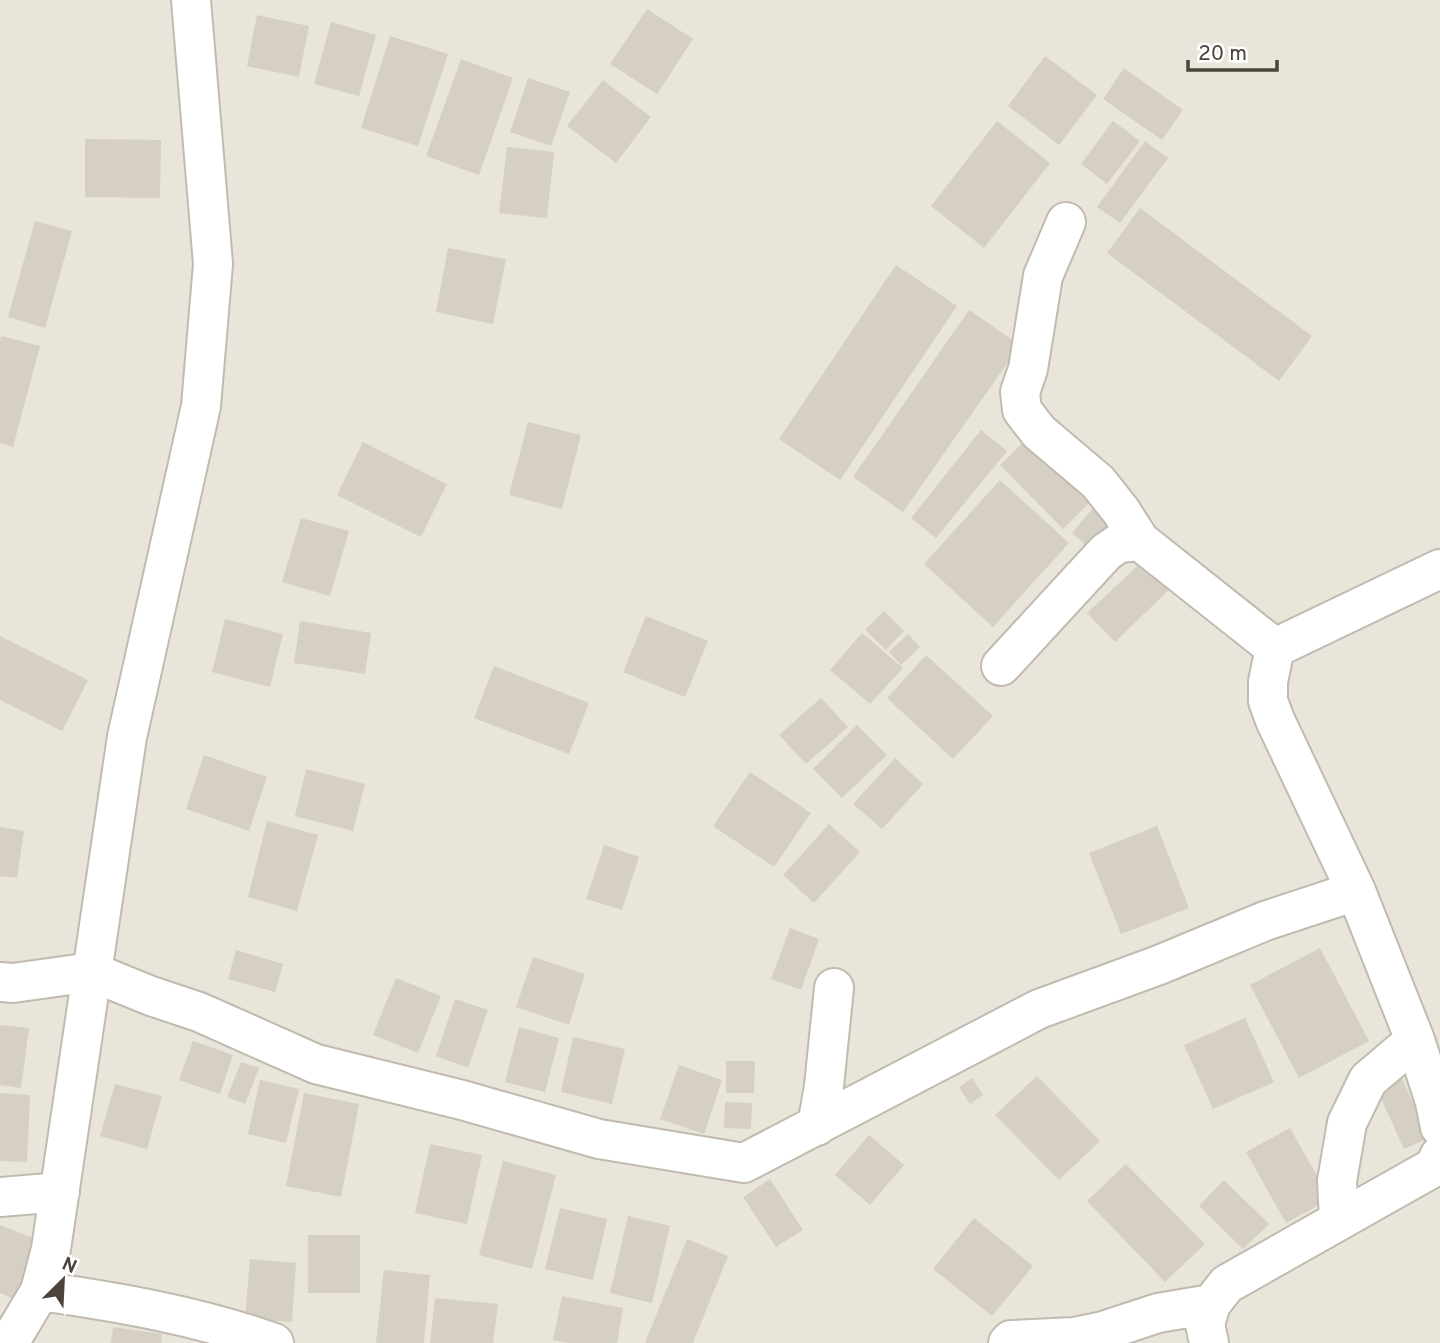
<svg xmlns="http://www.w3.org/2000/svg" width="1440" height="1343" viewBox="0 0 1440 1343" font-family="Overpass,sans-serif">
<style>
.residential{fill:#e9e5db}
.building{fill:#d6cfc3}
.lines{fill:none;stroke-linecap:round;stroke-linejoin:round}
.minor-casing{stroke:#c1bbaf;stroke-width:42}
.minor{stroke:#fff;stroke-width:38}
</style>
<rect width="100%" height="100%" fill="#f5f3ed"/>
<!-- residential -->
<path class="residential" d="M0,0H1440V1343H0Z"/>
<!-- building -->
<path class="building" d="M647,9L693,39L657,94L610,64Z
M257,15L309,26L299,77L247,66Z
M331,22L376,35L359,96L314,84Z
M390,36L448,54L418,146L361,128Z
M1045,56L1097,95L1059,145L1008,106Z
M461,59L513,78L479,175L426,156Z
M1124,68L1183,110L1162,140L1103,99Z
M528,78L570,92L551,146L510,132Z
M603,80L651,117L616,163L567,126Z
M997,121L1050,163L984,248L931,206Z
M1113,121L1140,141L1107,184L1081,164Z
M85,139L161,140L160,198L85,197Z
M1145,141L1168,158L1120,223L1097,207Z
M507,147L554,152L547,218L499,213Z
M1140,208L1312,336L1279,381L1107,253Z
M35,221L72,231L45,328L8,317Z
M448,248L506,259L493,324L436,312Z
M896,265L957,306L840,480L779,439Z
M969,310L1020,345L903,512L853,477Z
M1,336L40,346L13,447L0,443V341Z
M528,422L581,435L562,509L509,495Z
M981,430L1007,451L936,538L911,518Z
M1032,434L1095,497L1063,529L1000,465Z
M363,442L447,484L421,537L337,495Z
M1000,480L1069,543L993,627L924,564Z
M1101,498L1120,513L1090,549L1072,533Z
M301,518L349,531L330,596L282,582Z
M1146,558L1173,586L1115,642L1087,613Z
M884,611L904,631L886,650L865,630Z
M646,616L708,641L685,697L623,672Z
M225,619L283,634L270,687L212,672Z
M300,621L371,633L365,674L294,663Z
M862,633L903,668L870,704L830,670Z
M908,634L920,647L901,665L889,652Z
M0,636L88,680L62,731L0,700Z
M926,655L993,716L953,759L887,698Z
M494,666L589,703L569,754L474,718Z
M821,698L848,727L806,764L779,735Z
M857,725L887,755L842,798L813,769Z
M204,755L267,777L249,831L186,809Z
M895,758L923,784L882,829L853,804Z
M306,769L365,784L353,831L295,816Z
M750,772L811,813L774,867L713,826Z
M267,821L318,835L297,911L248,897Z
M829,824L860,852L814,903L783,875Z
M1157,826L1189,908L1121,934L1089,853Z
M0,827L24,831L17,878L0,876Z
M604,845L639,857L622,910L586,899Z
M790,928L819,939L801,990L771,979Z
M1320,948L1369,1041L1299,1078L1250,985Z
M236,950L283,964L275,992L228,979Z
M533,957L585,974L569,1025L516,1007Z
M396,978L441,996L418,1053L373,1035Z
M455,999L488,1010L468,1068L436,1056Z
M1245,1018L1274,1082L1213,1109L1184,1045Z
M0,1025L29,1028L21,1088L0,1085Z
M519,1027L559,1038L545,1092L505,1082Z
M573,1037L625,1049L612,1104L561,1092Z
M193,1041L233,1055L220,1094L179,1080Z
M726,1061H755L754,1093H726Z
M241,1062L259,1068L245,1104L227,1097Z
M679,1065L722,1080L704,1134L660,1119Z
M1399,1072L1429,1138L1404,1149L1374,1083Z
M1037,1076L1100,1141L1059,1180L995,1115Z
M972,1078L983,1095L970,1104L959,1087Z
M260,1080L299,1089L286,1143L248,1134Z
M115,1084L162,1096L147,1149L100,1136Z
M0,1093L30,1095L27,1162L0,1161Z
M304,1093L359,1104L341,1197L286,1186Z
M725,1102L752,1103L751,1129L724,1128Z
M1290,1128L1330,1199L1286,1223L1246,1152Z
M869,1135L904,1165L870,1205L835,1175Z
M430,1144L482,1155L467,1224L415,1213Z
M503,1161L556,1175L532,1269L479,1255Z
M1126,1164L1205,1244L1165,1282L1087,1201Z
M770,1179L803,1230L776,1247L743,1197Z
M1224,1180L1269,1224L1243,1249L1199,1206Z
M560,1208L607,1219L593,1280L545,1269Z
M628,1216L670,1226L652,1303L610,1293Z
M974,1218L1033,1266L992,1316L933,1269Z
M0,1225L39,1240L15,1299L0,1293Z
M308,1235H360V1293H308Z
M687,1239L728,1256L693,1343H645Z
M250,1259L296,1263L292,1322L245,1319Z
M384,1270L430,1275L424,1343H376Z
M562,1296L623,1308L617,1343H570L553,1340Z
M435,1298L498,1304L493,1343H430Z
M113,1327L162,1334L161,1343H111Z"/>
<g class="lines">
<defs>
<path id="minor" d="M1066,222L1043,276L1028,369L1020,392L1022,410L1039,432L1098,482L1121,511L1140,541L1275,648
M1275,648L1268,682V701L1275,720L1356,891L1415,1040L1435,1102L1440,1127
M1275,648L1440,569
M1001,666L1106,552L1119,543L1140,541
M0,982L13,983L92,972L151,996L199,1012L316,1064L462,1100L599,1139L744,1163L1039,1009L1159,965L1265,921L1356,891
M817,1126L824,1086L834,988
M0,1197L60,1192
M1339,1220L1337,1181L1347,1123L1368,1080L1415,1040
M40,1291C118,1302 199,1316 274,1343
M9,1343L40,1291L51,1249L127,737L201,406L213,264L191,0
M1008,1343L1011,1340L1074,1337L1103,1331L1158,1313L1211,1304
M1209,1343L1205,1324L1211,1304L1227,1284L1434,1167L1440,1155"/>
</defs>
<!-- minor casing -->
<use href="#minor" class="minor-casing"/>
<!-- minor -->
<use href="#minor" class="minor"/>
</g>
<!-- north arrow -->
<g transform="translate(63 1280) rotate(24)" stroke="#ffffff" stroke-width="5" paint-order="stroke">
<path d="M0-5L12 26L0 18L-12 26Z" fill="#4a443a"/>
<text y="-10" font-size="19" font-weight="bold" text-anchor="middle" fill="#4a443a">N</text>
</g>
<!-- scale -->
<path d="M1188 60v10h89v-10" fill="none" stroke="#4a443a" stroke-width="3.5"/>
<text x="1198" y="60" font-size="21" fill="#4a443a" stroke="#ffffff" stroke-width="5" paint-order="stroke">20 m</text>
</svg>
